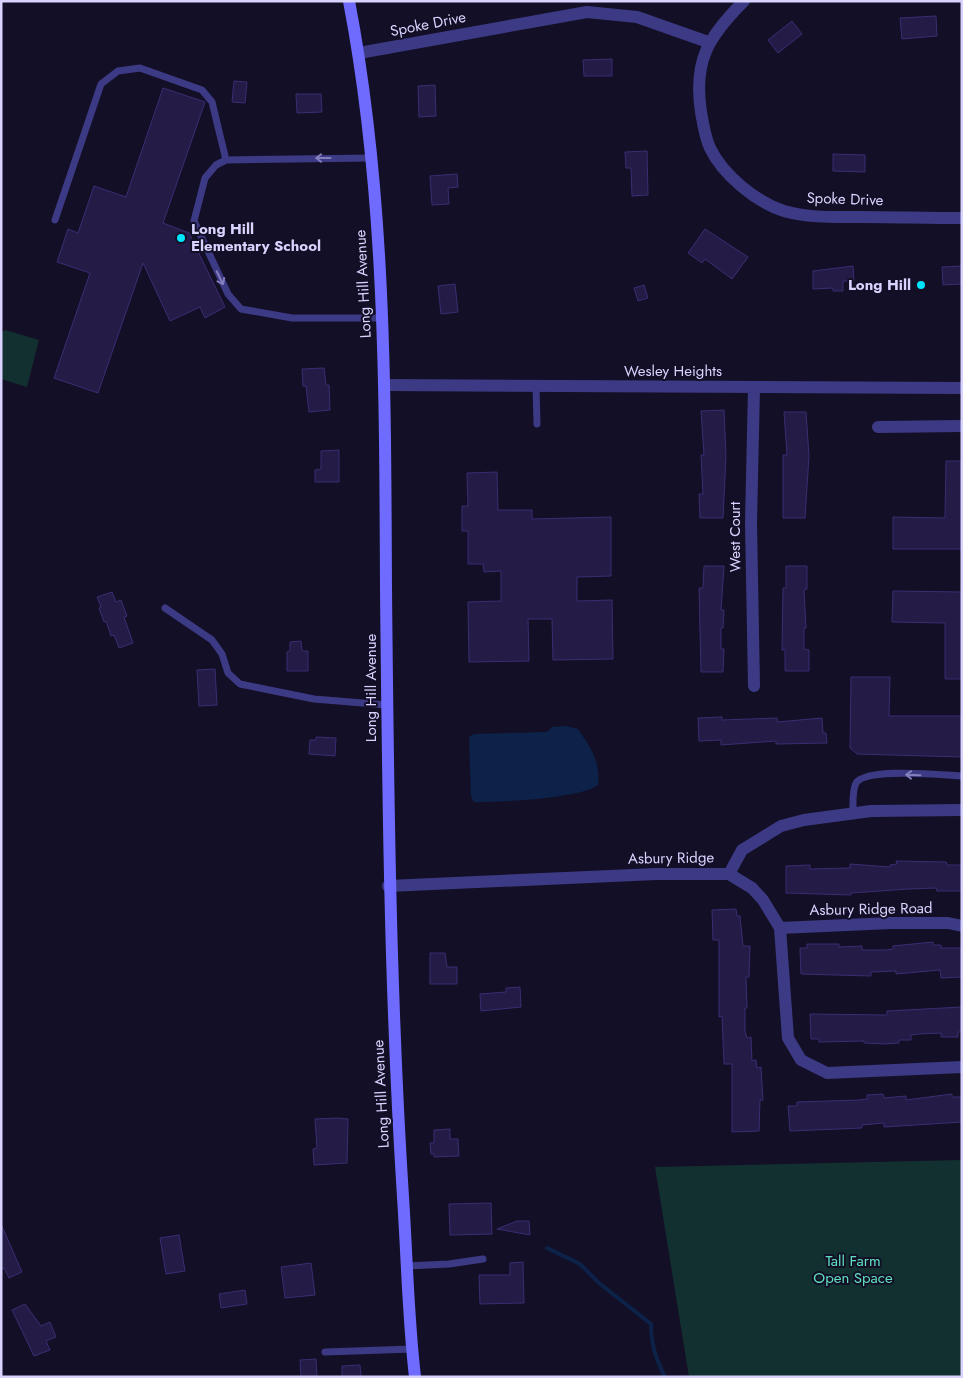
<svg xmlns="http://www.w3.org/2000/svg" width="963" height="1378" viewBox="0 0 963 1378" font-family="Jost,sans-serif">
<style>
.green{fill:#12302f}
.water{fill:#0c2248}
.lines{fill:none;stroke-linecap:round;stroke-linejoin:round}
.stream{stroke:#0c2248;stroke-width:4}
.building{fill:#241b47;stroke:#3b2d73}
.lane{stroke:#3d3a85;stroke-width:7}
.street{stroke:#3d3a85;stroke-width:12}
.secondary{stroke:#6f6bff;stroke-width:12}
.oneway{stroke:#837fbc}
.poi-dot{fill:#00e5ff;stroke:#130f26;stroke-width:2}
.labels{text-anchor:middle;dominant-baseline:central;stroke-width:4;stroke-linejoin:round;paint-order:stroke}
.street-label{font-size:15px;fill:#d9d4ff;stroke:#130f26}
.poi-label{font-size:15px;font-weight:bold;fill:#d9d4ff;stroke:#130f26;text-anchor:start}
.park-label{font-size:15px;fill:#5fe0c0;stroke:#130f26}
</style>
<rect width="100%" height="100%" fill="#130f26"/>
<!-- green -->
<path class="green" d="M5,330L39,340L27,387L1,379V333Z
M962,1160V1377H689L655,1167Z"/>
<!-- water -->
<path class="water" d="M566,726L578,729C590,746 601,763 598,785C579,799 500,802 474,802L471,797L469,737L474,734L547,732L552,727Z"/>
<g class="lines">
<!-- stream -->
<path class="stream" d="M547,1248L580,1264L599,1283L651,1324C651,1344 656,1359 665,1377"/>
</g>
<!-- building -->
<path class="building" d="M936,16L937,36L902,39L900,18Z
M792,21L802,34L778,53L768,40Z
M612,59V76H584L583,60Z
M234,81L247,82L245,103L232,102Z
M435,85L436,116L419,117L418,86Z
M163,88L205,102L163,223L189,233L225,307L205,318L200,307L170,321L143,263L98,393L54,378L90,273L57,262L68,229L78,233L94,186L126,197Z
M296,94H321L322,112L297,113Z
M647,151L648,195L632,196L631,168H626L625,152Z
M833,154L865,155V172L833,171Z
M457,174L458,187L448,188L449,204L432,205L430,176Z
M705,229L748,257L732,279L705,259L702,263L688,253Z
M853,266L854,281H843V291H833V288L813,289V271Z
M962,266V284L943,285L942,267Z
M455,284L458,312L441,314L438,286Z
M644,285L648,298L638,301L634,288Z
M324,368L326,385H329L330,410L309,412L306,386H303L302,369Z
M724,410L726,456L723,518H700L699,494H703L701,455H704L701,411Z
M784,412H806L809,456L805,518H783V455H787Z
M339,450V482H315V470L321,469V451Z
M946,461H962V549H893V517L945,518Z
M497,472L498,510H532V519L611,517V576L577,577V601L612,600L613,659L553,660L552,619H528L529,661L469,662L468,602L501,601V571L484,572L483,564H468V531H462V506H468L467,473Z
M704,566H724L721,610H724L723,628H721V649H724L723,672H701L699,588H703Z
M786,566H807V589L804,590L806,628H804V649L809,650V671H785V650H782L783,588H786Z
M893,591L962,592V679H945V623L892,622Z
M112,592L116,602L121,600L127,616L124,617L133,643L119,648L114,635L111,636L106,621L104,622L99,608L101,607L97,597Z
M301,641L302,651H308V671H287V652L290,651V642Z
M215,669L217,705L199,706L197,670Z
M851,677H890L889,716H962V757L857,754L850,748Z
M722,717V720L777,718V722L822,718L823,733H826L827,743L776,744V741L721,745V740L699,741L698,718Z
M316,737L336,738L335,756L309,754L310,740H316Z
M896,861L946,862L947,865H962V891H937L936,888L908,889L851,893V895L786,893V866L810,865V869L850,868V864L890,867V865L897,864Z
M736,909L737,916H740L743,946H750L749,977H746L747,1008H745V1031L747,1038L751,1037L752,1061L756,1060L757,1068L761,1067L763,1100H760L759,1131L732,1132V1064H724L722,1016L719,1017V940H713L712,910Z
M933,942V945H941V948H962V977L941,978L940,970L896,974V971L871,972V976L801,974L800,948H807V944H839V947L862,946V950H886L893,949V946Z
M430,953H445L447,967H457V984H430Z
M520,987L521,1007L481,1011L480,994L506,992V988Z
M962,1007V1032H958V1037H941V1033L919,1034L911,1035V1040H899V1043L885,1044L864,1043V1041L819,1042V1039H811L810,1014L887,1015V1011Z
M883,1094L884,1098L906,1096V1100L952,1094V1097H960L962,1099V1122L884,1127V1123L862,1125V1128L790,1131L788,1106H797V1102L859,1100L867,1099V1095Z
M338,1118L348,1119L347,1163L314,1165L313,1149L317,1148L315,1119Z
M450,1129V1139H458L459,1156L434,1157V1154H431L430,1143H434V1130Z
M491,1203L492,1234L450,1235L449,1204Z
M517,1221H529L530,1235L497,1229Z
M1,1224L22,1272L9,1278L4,1268L1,1269Z
M179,1235L185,1271L166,1274L160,1238Z
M523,1262L524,1303L480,1304L479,1275H510V1263Z
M311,1263L315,1295L285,1298L281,1267Z
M245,1290L247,1304L221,1308L219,1294Z
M25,1304L41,1326L50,1322L56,1337L46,1341L50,1350L34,1356L12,1310Z
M316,1359L317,1377H301L300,1360Z
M360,1365L361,1377H342V1366Z"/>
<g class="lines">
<!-- lane -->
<path class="lane" d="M372,158L226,160L216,165L205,178L194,221L228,294L241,309L292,318H381
M55,220L101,84L118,71L140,68L202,90L212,102L226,160
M536,386L537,424
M165,608L212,640L222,654L228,673L240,684L314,699L387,705
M853,814C853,805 852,791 856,783C866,767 942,775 962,776
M407,1266L449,1264L483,1259
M325,1352L413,1349"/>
<!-- street -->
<path class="street" d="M744,1C709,36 693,60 701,112C703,124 705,137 710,148C723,175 756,202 784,211C808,218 834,217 859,217C893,217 928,218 962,218
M359,53L587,12L637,17L708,42
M385,385L962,388
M754,388L751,523L754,686
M878,427L962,426
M729,874L752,888L763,900L780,928L788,1038L801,1060L827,1073L962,1067
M388,886L656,874H729L742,850L781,826L804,820L871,811L962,810
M780,928L891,923H948L962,926"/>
<!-- secondary -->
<path class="secondary" d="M349,1C386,194 385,392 386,588C388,792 390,994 403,1197C407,1257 408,1317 415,1377"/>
</g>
<!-- one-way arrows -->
<defs><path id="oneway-shaft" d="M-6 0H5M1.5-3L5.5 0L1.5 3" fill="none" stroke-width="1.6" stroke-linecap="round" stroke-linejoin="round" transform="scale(1.25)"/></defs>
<g class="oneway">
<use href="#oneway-shaft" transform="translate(323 158) rotate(-180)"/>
<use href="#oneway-shaft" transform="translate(220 278) rotate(64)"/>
<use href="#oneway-shaft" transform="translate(913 775) rotate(-178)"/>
</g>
<!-- markers -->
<g class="poi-dot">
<circle cx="181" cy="238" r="5"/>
<circle cx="921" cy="285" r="5"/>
</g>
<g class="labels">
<!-- street labels -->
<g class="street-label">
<text transform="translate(428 24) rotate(-11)">Spoke Drive</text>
<text transform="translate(845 199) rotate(2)">Spoke Drive</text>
<text transform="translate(363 284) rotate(-93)">Long Hill Avenue</text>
<text x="673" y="371">Wesley Heights</text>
<text transform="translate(735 537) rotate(-90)">West Court</text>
<text transform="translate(371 688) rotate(-90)">Long Hill Avenue</text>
<text transform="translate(671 858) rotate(-1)">Asbury Ridge</text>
<text transform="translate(871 909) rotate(-1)">Asbury Ridge Road</text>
<text transform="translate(381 1094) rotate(-93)">Long Hill Avenue</text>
</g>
<!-- poi labels -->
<g class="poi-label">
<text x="191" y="229">Long Hill<tspan x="191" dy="17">Elementary School</tspan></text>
<text x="911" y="285" text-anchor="end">Long Hill</text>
</g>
<!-- park labels -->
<g class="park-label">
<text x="853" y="1261">Tall Farm<tspan x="853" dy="17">Open Space</tspan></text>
</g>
</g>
<!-- border -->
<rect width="963" height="1378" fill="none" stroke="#d9d4ff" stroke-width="5"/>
</svg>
